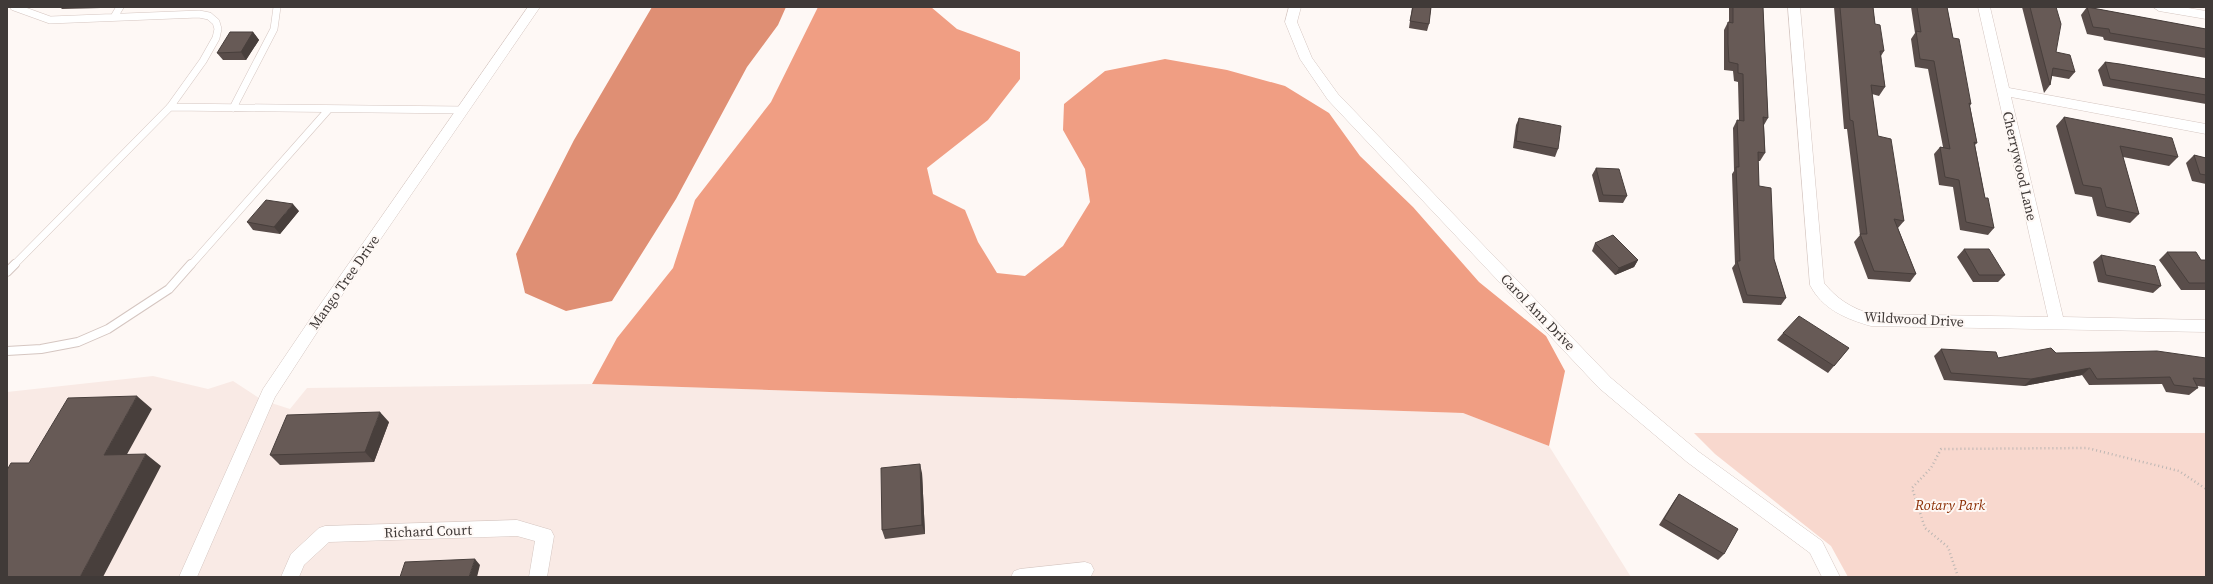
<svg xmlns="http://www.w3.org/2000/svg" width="2213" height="584" viewBox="0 0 2213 584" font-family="'Source Serif 4',serif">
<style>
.built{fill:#f9eae5}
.green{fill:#f8d8ce}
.forest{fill:#f09e83}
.water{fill:#df8f74}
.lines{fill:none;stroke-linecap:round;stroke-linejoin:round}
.service-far1-casing{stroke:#d5c6c1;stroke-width:8}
.service-casing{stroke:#d5c6c1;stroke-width:10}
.minor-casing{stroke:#d5c6c1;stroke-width:1}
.path{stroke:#bcb6b3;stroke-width:2.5;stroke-dasharray:1 3;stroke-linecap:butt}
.service-far1{stroke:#fff;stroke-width:7}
.service{stroke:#fff;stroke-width:8}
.minor{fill:#fff;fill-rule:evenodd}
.wall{fill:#594d4a}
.shaded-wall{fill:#483f3c}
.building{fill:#675a56;stroke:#483f3c}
.labels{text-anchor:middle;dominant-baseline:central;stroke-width:4;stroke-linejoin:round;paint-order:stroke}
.street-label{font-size:14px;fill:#403a38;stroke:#fef8f5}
.park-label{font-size:14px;font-style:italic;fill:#8c2e04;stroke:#fef8f5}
</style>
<rect width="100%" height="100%" fill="#fef8f5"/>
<!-- built -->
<path class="built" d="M153,376L208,389L233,381L262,400L290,409L307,388L592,384L1463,413L1549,446L1631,577H7V392Z"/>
<!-- green -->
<path class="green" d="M1694,433H2206V577H1848L1831,546L1715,454Z"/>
<!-- forest -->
<path class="forest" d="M818,7H931L957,29L1020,52V79L988,120L927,168L933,194L965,210L978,242L997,273L1025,276L1063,246L1090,202L1085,169L1063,130L1064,104L1105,71L1165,59L1227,70L1285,86L1329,113L1360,156L1413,207L1479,282L1546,336L1565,371L1549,446L1463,413L592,384L617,338L673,268L695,200L771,102Z"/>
<!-- water -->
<path class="water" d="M652,7H786L778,25L747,67L676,199L612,301L566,311L525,293L516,254L574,140Z"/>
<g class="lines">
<defs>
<path id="service-far1" d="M14,7L50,20L199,14L209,16L216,22L218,29L216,38L203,61L170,107L14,265
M114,17L120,7
M170,107L464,110
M233,108L274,29L277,7
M191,265L329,109"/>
<path id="service" d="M7,272L15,264
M7,351L41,349L78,342L108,329L169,289L191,264"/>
<path id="minor" d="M528,7H540L325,320L275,397L197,577H179L263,389L315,312Z
M1289,7H1301L1297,22L1312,58L1338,94L1611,378L1699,452L1822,541L1840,577H1822L1810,553L1687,462L1599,388L1328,100L1300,59L1285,22Z
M1788,7H1800L1824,283C1837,299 1851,308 1871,314L2048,317L1978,7H1990L2009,88L2206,124V134L2011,97L2063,317L2206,320V332L1871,326C1846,319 1822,309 1810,285Z
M2153,7H2182L2206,11V19L2159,11Z
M517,520L551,530L554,536L547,577H529L535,541L517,536L329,542L304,565L299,577H281L291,554L319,528L325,526Z
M1085,562L1091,564L1094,570L1091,576L1088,577H1011L1014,571L1020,569Z"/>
</defs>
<!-- service-far1 casing -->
<use href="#service-far1" class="service-far1-casing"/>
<!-- service casing -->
<use href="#service" class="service-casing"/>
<!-- minor casing -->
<use href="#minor" class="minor-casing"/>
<!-- path -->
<path class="path" d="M1958,577L1948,547L1925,528L1912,488L1931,468L1941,449L2087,448L2179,471L2206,489"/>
<!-- service-far1 -->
<use href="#service-far1" class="service-far1"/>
<!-- service -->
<use href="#service" class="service"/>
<!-- minor -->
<use href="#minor" class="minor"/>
</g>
<!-- wall -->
<path class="wall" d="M60,7H101V8L62,9Z
M1412,7H1431L1429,24L1427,31L1409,28Z
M1729,7H1763L1768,118L1764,125L1765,153L1760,161H1758L1759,186L1774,259L1786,298L1781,305L1743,303L1732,268L1735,264L1732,174L1734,171L1733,128L1737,120H1739L1738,82L1734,81L1733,71L1724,70V30L1728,22L1729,23Z
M1834,7H1873L1875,24L1884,51L1881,56L1885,87L1879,96L1872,94L1878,136L1904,221L1898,228L1916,274L1910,282L1868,279L1854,242L1860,235L1847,129H1844Z
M1911,7H1947L1953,38L1971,104L1970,106L1977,143L1975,145L1985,198L1994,228L1988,235L1960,230L1953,187L1939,185L1934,154L1940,147H1943L1928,69L1915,67L1911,39L1915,33Z
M2022,7H2056V52L2075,72L2069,79L2052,76L2050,85L2044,93Z
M2087,7L2205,29L2206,27V58L2104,40L2103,37L2087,34L2081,15Z
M253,32L259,40L246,60H223L217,53Z
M2105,62L2206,79V104L2103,86L2098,70Z
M2064,117L2178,157L2169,166L2123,157L2139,214L2130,223L2097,216L2092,197L2075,194L2056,126Z
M1519,118L1558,149L1555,157L1513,148L1516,125Z
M2194,155L2206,158V184L2192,181L2186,163Z
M1596,168L1627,196L1623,203L1599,202L1592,175Z
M299,211L280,234L253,230L247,222Z
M1595,243L1638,260L1634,267L1615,275L1592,251Z
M1964,249L2005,275L1998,282H1973L1957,257Z
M2167,252L2201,260H2206V290H2181L2159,260Z
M2101,255L2161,286L2153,293L2098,282L2093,262Z
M1783,333L1849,348L1828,373L1777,340Z
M1941,349L1998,358L2056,353L2206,358V387L2197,386L2198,388L2189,395L2166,392L2162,384L2089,385L2082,375L2024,386L1944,380L1934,356Z
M389,422L374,462L280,465L270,455Z
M922,473L925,534L885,539L882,530Z
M1679,494L1724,554L1718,560L1659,525L1674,501Z"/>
<!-- shaded-wall -->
<path class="shaded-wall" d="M253,32L259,40L246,60L241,52Z
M293,204L299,211L280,234L274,227Z
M1638,260L1634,267L1615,275L1619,268Z
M2090,368L2082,375L2024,386L2031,379Z
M137,396L152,409L120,467L104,455Z
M380,412L389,422L374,462L365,452Z
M146,454L161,466L103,577H80Z
M920,464L922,473L925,534L922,525Z
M475,559L480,565L477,577H469Z"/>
<!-- building -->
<path class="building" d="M1413,7H1431L1429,24L1410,21Z
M1733,7H1763L1768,118L1763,117L1765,153L1758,152L1759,186L1771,188L1774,259L1786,298L1747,295L1737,261H1740L1736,167H1739L1737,120L1744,121L1743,74L1738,73V64L1729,62L1728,44V22L1733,23Z
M1840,7H1873L1875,24L1880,25L1884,51H1880L1885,87L1871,85L1878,136L1891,139L1904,221L1894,219L1916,274L1874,271L1860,234H1867L1853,121L1850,120Z
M1917,7H1947L1953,38L1959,39L1971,104L1969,103L1977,143L1974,142L1985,198H1988L1994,228L1966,222L1959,180L1945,177L1940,147L1950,149L1934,61L1920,59L1916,31L1921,32Z
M2030,7H2056L2061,24L2056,52L2070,55L2075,72L2053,68L2050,85Z
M2087,7L2206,29V49L2110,33L2109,29L2093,27Z
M230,32H253L241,52L217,53Z
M2105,62L2120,64L2206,79V95L2110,79Z
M2064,117L2172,138L2178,157L2120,146L2139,214L2106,207L2101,188L2083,185Z
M1519,118L1561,126L1558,149L1516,141Z
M2194,155L2206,158V175L2200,174Z
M1596,168L1619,169L1627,196L1603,195Z
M266,200L293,204L274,227L247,222Z
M1613,235L1638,260L1619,268L1595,243Z
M1964,249H1989L2005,275H1979Z
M2167,252H2196L2201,260H2206V283H2189Z
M2101,255L2155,266L2161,286L2106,275Z
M1799,316L1849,348L1834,366L1783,333Z
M2051,348L2056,353L2157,351L2206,358V379L2193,378L2198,388L2174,385L2170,377L2097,379L2090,368L2031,379L1951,373L1941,349L1996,352L1998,358Z
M137,396L104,455L146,454L80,577H7V470L11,463H29L68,398Z
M380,412L365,452L270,455L287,415Z
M920,464L922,525L882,530L881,468Z
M1679,494L1738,529L1724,554L1664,519Z
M475,559L469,577H400L405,562Z"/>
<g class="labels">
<!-- street labels -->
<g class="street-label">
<text transform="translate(2020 166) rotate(77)">Cherrywood Lane</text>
<text transform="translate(344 282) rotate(-55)">Mango Tree Drive</text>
<text transform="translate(1538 312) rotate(46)">Carol Ann Drive</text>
<text transform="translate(1914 319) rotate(3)">Wildwood Drive</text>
<text transform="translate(428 531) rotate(-2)">Richard Court</text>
</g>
<!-- park labels -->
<g class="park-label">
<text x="1950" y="505">Rotary Park</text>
</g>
</g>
<!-- border -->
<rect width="2213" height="584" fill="none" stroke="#403a38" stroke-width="16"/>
</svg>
